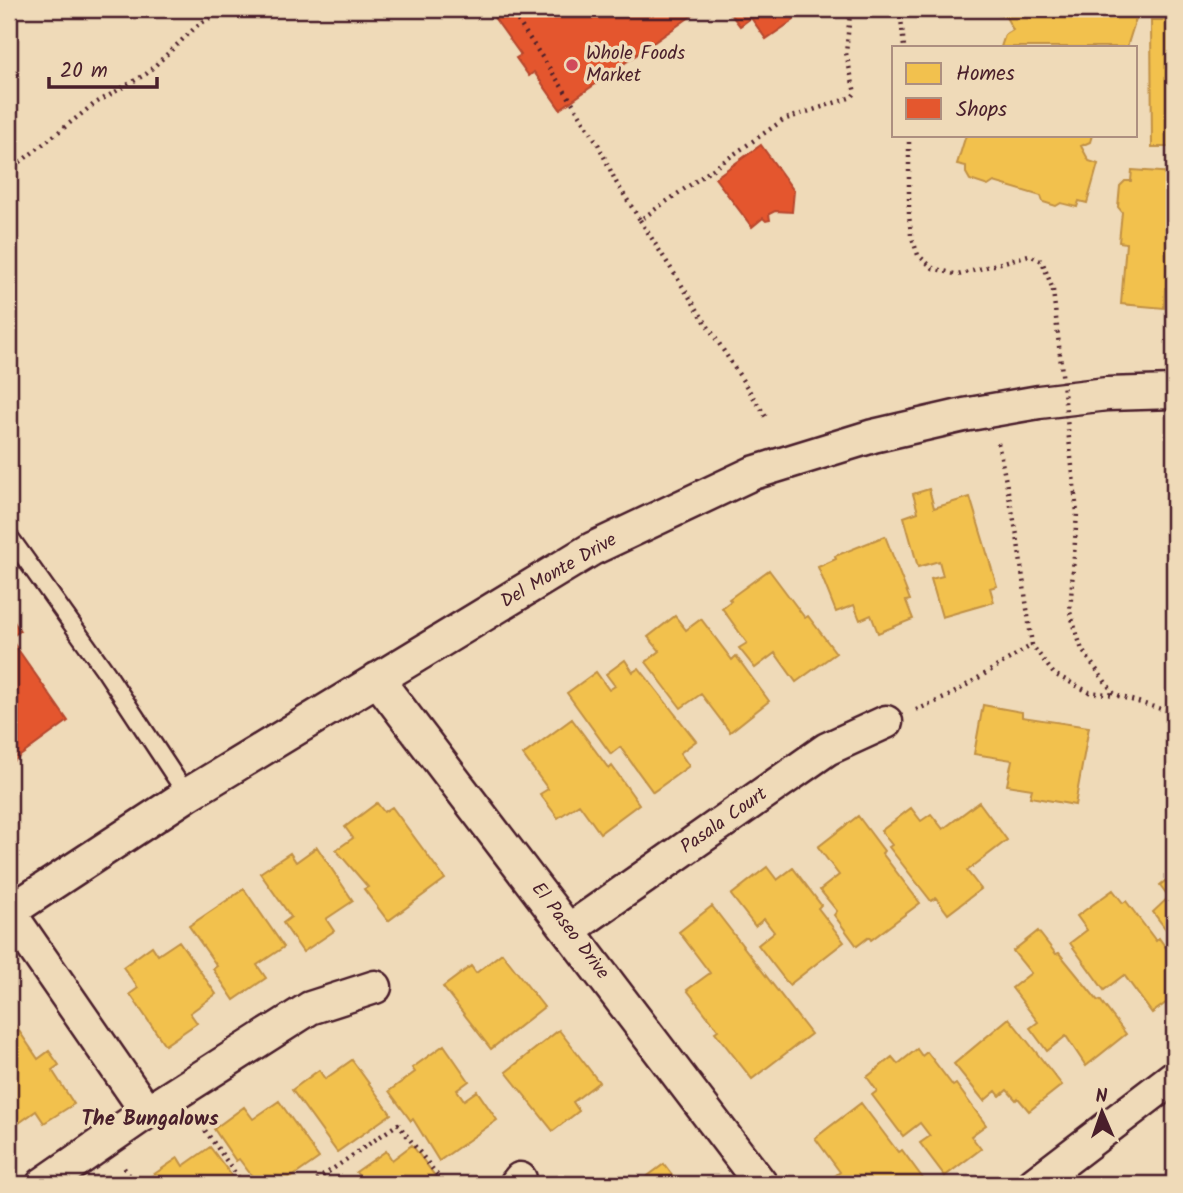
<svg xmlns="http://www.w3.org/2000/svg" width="1183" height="1193" viewBox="0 0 1183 1193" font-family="Kalam,sans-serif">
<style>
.homes{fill:#f2c14e;stroke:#c09044;stroke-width:2}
.shops{fill:#e4572e;stroke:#b6462d;stroke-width:2}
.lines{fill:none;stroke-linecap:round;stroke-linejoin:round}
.lane-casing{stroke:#4a1f2b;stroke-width:21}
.street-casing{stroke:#4a1f2b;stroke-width:37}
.path{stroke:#4a1f2b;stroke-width:4.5;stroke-dasharray:2 5;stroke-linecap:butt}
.lane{stroke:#efdab8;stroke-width:16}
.street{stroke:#efdab8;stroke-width:32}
.path-bridge{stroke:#4a1f2b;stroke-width:4.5;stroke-dasharray:2 5;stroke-linecap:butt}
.poi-dot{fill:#d1495b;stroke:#efdab8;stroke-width:2.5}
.labels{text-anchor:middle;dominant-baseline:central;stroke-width:7;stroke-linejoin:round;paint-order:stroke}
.poi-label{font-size:19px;fill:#4a1f2b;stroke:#efdab8;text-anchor:start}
.street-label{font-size:19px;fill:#4a1f2b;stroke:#efdab8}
.neighbourhood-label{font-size:21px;font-weight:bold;fill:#4a1f2b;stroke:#efdab8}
</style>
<rect width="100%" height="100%" fill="#efdab8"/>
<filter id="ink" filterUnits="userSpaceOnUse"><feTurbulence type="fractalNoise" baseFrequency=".0143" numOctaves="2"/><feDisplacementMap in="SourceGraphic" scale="14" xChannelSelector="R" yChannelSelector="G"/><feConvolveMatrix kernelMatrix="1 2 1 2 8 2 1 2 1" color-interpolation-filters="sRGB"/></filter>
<g filter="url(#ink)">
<!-- homes -->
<path class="homes" d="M998,9H1139L1127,47H1001L1005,35L1013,30L1006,17L997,14Z
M1151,20H1174V147H1152Z
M966,135H1092L1090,142L1081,146L1089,161L1098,164L1087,203L1079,201L1077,207L1061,203L1056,206L1043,202L1041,196L994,182L988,186L970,180L966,173V166L957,164Z
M1132,170L1174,173V288H1165L1164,308L1121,304L1126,243L1119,242L1122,212L1118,207L1120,186L1125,181H1131Z
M929,489L934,508L970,497L997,586L990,588L994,602L942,617L931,579L943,576L939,561L918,567L904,517L918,512L913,494Z
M885,536L910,600L906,601L913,619L878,633L871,615L860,620L854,605L836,612L818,567L836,559L835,556Z
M769,570L805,618L808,616L836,653L796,682L775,653L755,668L739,648L747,643L722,608L731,601L729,599Z
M1174,608V644H1169Z
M675,616L686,630L701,619L732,660L736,656L769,701L730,732L701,694L681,708L646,662L660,651L648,637Z
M625,660L633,672L639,668L696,741L680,753L689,766L653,792L620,747L611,754L567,693L596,672L609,690L615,686L606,674Z
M983,705L1022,712V717L1089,727L1075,805L1030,797L1032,789L1007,785L1012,760L974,754Z
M572,719L609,769L612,766L639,804L600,833L579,804L558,818L540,794L548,789L523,755Z
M979,802L1007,840L967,871L981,889L948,914L936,898L931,901L889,847L892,845L881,831L911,808L921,821L931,814L943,829Z
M377,803L384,812L392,807L445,879L388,921L364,889L368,887L336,850L353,838L345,827Z
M858,816L884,851L882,853L920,903L871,940L869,937L857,946L834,915L837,911L820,890L839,875L818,847Z
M317,847L353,901L326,919L334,931L303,952L283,923L291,917L260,873L290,853L296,862Z
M767,867L777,880L793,868L821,905L818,908L844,942L789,985L758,945L774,932L764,919L755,926L731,895Z
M1174,874V940L1153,912L1169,897L1160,885Z
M244,889L284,947L257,965L266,978L234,1000L213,969L217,966L189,926Z
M1113,890L1123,903L1126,901L1156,941L1159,938L1174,959V997L1152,1013L1124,975L1104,990L1070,943L1087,930L1077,916Z
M712,906L811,1034L752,1079L715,1032L718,1030L687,990L710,973L679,932Z
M1038,931L1056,954L1059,953L1098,1001L1100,1000L1126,1034L1086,1066L1066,1036L1047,1051L1030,1028L1038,1022L1012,988L1031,973L1013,951Z
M179,941L216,994L190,1013L197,1023L165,1045L130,994L138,988L123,967L152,946L158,955Z
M502,953L544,1007L491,1049L443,987L471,966L476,973Z
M1009,1018L1062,1085L1029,1111L1018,1098L1016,1100L1007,1090L1000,1096L996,1091L984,1101L954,1064Z
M13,1022L38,1059L49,1051L59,1065L52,1070L74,1104L44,1123L36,1111L9,1130V1025Z
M559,1030L599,1082L573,1102L579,1111L553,1131L506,1072Z
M444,1045L469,1081L457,1090L464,1100L477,1091L497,1120L439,1161L413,1119L411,1121L389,1091L415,1072L412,1068Z
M917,1049L922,1056L927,1052L953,1086L956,1084L986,1125L971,1136L981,1149L945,1176L920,1143L930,1136L920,1123L903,1136L872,1095L877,1091L867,1077L892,1057L898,1064Z
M352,1060L391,1114L337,1152L292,1090L319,1070L325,1079Z
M279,1101L319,1158L282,1184H258L239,1159L236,1161L214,1129L244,1107L253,1119Z
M861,1103L898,1152L902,1150L927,1184H834L831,1179L840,1172L815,1138Z
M412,1145L441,1184H365L356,1172L386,1151L392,1160Z
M210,1147L238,1184H155L150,1177L178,1158L183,1166Z
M664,1164L679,1184H637Z"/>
<!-- shops -->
<path class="shops" d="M488,9H701L560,109L534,72L529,76L516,58L521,55Z
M727,9H794V20L766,39L751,18L740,26Z
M761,145L794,191L792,212L775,211L769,214L770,220L766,221L763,218L752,227L715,178Z
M9,614L20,631L10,638L68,721L9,764Z"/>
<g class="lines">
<defs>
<path id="lane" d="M9,536L106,672L187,795"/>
<path id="street" d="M377,679L761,1184
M9,912L187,795L592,549L753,473L873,436L964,415L1039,402L1107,394L1174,392
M9,912L147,1112
M569,930L827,749L886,722
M43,1184L147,1112L310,1008L375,987
M516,1184L520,1179
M1034,1184L1174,1077"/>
</defs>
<!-- lane casing -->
<use href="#lane" class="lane-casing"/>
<!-- street casing -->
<use href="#street" class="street-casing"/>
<!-- path -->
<path class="path" d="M510,9L572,102L598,144L616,182L640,220L783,120L852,97L855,93L846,53L850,14L853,9
M900,9L904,47
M909,135V215L911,235L918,255L933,268L958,275L1029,255L1042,261L1053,290
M9,171L94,104L146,74L198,25L225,9
M640,220L766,417
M998,443L1017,535L1032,645L1054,674L1089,692L1115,695
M1075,494L1077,513L1070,612L1082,650L1115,695L1174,713
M916,710L947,697L1032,645
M197,1119L243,1184
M124,1168L136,1184
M311,1184L398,1124L444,1184"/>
<!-- lane -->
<use href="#lane" class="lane"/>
<!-- street -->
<use href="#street" class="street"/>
<!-- path-bridge -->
<path class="path-bridge" d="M1053,290L1075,494"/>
</g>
</g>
<!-- markers -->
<circle class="poi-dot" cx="572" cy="65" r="7"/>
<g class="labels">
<!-- poi labels -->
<g class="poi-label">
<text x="586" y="54">Whole Foods<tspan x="586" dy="22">Market</tspan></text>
</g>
<!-- street labels -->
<g class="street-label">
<text transform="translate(559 571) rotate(-30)">Del Monte Drive</text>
<text transform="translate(724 821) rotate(-35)">Pasala Court</text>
<text transform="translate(570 931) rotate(53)">El Paseo Drive</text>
</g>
<!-- neighbourhood labels -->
<g class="neighbourhood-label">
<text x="150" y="1119">The Bungalows</text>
</g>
</g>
<!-- margin -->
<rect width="1183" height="1193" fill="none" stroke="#efdab8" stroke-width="35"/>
<rect x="18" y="18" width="1148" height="1158" fill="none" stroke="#4a1f2b" stroke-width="2.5" filter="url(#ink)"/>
<!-- legend -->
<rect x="892" y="46" width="245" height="91" fill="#efdab8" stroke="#ad8f80" stroke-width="2"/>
<rect x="906" y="63" width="35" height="21" fill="#f2c14e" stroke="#ad8f80" stroke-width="2"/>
<text x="956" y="80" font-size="21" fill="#4a1f2b">Homes</text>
<rect x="906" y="98" width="35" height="21" fill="#e4572e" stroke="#ad8f80" stroke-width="2"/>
<text x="956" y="116" font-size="21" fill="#4a1f2b">Shops</text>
<!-- north arrow -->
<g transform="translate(1102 1112) rotate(358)" stroke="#efdab8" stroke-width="5" paint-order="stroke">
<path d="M0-5L12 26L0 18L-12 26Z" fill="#4a1f2b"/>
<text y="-10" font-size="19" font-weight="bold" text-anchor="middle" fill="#4a1f2b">N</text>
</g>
<!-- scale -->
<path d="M49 77v10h108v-10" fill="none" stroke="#4a1f2b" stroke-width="3.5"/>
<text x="60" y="77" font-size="21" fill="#4a1f2b" stroke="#efdab8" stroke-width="5" paint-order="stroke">20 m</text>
</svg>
